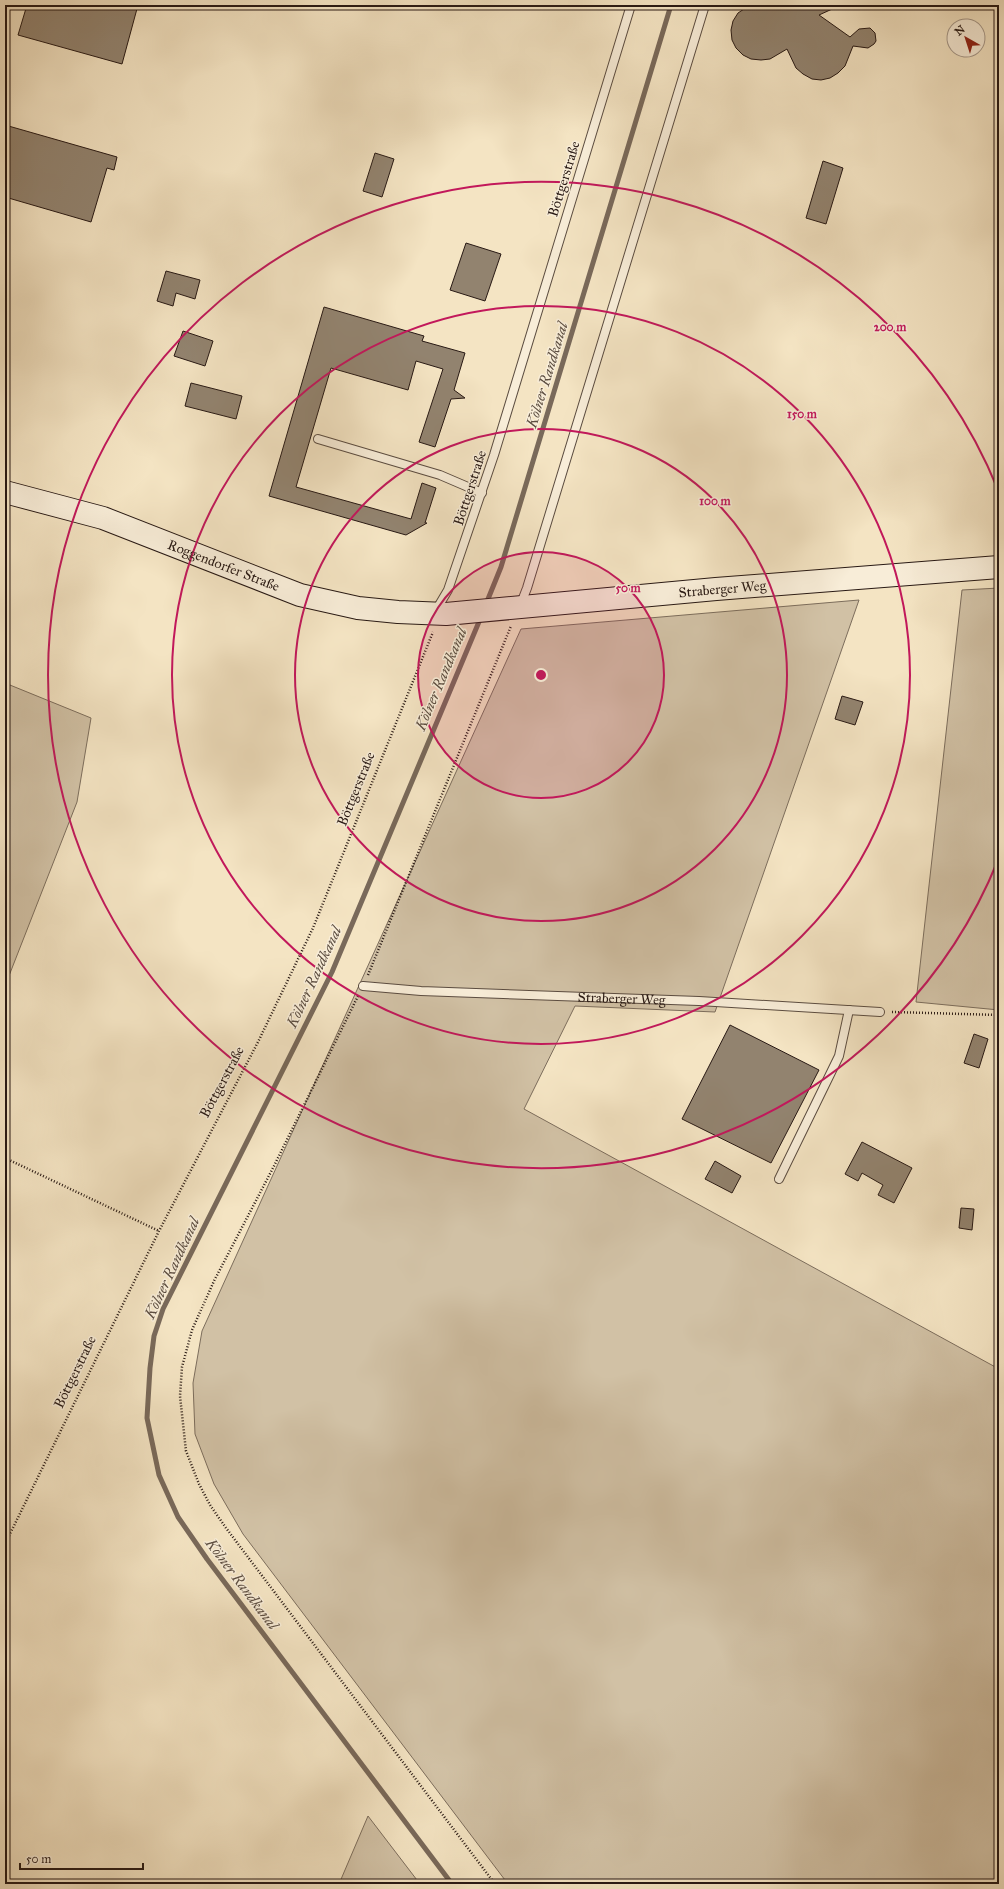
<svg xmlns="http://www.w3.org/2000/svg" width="1004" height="1889" viewBox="0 0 1004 1889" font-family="'IM FELL Great Primer',serif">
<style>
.green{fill:#d1c1a5;stroke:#7c6d5c}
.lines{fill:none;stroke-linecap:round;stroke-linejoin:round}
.stream{stroke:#79695a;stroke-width:5}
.building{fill:#92836f;stroke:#281914}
.service-casing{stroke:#5b4c40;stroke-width:10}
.secondary-casing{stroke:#281914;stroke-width:24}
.path{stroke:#281914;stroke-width:2.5;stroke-dasharray:1 2;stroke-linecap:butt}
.service{stroke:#f8edd8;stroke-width:8}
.secondary{stroke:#f8edd8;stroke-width:22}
.ring{fill:none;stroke:#c2185b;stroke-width:2}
.labels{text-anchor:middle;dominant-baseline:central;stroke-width:3;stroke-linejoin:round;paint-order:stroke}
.street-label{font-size:14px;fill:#281914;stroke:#f8edd8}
.water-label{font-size:15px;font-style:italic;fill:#5e4f42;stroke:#f8edd8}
.centre{fill:#c2185b;stroke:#f8edd8;stroke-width:2}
.ring-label{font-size:12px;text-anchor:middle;font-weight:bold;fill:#c2185b;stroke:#f8edd8;stroke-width:3;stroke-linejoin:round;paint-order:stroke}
</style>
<rect width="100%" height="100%" fill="#f4e4c3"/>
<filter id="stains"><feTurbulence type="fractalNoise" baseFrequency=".005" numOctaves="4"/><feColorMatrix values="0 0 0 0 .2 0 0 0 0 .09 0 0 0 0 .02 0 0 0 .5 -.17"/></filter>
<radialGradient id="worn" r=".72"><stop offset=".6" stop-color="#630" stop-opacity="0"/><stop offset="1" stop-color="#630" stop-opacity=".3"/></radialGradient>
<!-- green -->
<path class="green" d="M999,588V1010L916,1002L962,590Z
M859,600L715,1012L575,1006L524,1109L999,1369V1884H508L243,1534L214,1484L195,1434L193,1383L202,1331L521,629Z
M5,683L91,718L77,802L5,986Z
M368,1816L420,1884H339Z"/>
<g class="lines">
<!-- stream -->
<path class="stream" d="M486,604L501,567L671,5
M452,1884L207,1559L178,1517L159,1475L147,1418L150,1368L154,1336L163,1309L332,972L481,617"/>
</g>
<!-- building -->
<path class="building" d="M27,5H138L122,64L18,35Z
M750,5H841L819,15L850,37L859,29L870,28L875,33L876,41L874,44L868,48L853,46L845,66L838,73L830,78L821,80L812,79L803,74L796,68L787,49L770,59L761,60L751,59L743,55L736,48L732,40L731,30L733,21L738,13Z
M5,125L117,157L114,170L107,168L91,222L5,197Z
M375,153L394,159L382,197L363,191Z
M823,161L843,168L826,224L806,218Z
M466,243L501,254L485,301L450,290Z
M166,271L200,280L195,299L176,293L173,306L157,301Z
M324,307L424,336L422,341L465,353L454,390L465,398L451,399L435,447L419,442L443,369L416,361L408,390L331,368L296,487L411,519L422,483L436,488L425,523H427L406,535L269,496Z
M183,331L213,341L205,366L174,356Z
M191,383L242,396L236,419L185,406Z
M842,696L863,702L855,725L835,719Z
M730,1025L819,1070L771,1163L682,1119Z
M974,1034L988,1039L979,1068L964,1063Z
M862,1142L912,1168L894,1203L878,1195L883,1185L862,1173L858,1181L845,1174Z
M715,1161L741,1176L732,1193L705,1179Z
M961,1208L974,1209L972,1230L959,1228Z"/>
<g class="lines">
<defs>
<g id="service">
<path d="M5,276V282"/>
<path d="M318,439L440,475L482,493"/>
<path d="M520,606L527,588L705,5"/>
<path d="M435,612L448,590L494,455L631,5"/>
<path id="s1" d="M363,986L421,991L699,1001L880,1012"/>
<path d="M779,1179L839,1056L849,1010"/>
</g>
<g id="secondary">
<path id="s2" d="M5,492L103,518L300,595L358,608L398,612L446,614L716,589L999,567"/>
</g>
</defs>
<!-- service casing -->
<use href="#service" class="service-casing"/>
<!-- secondary casing -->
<use href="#secondary" class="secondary-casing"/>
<!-- path -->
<path class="path" d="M368,975L511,626
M358,996L273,1168L214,1281L192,1330L182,1367L180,1396L186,1451L199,1484L210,1505L226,1528L495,1884
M892,1012L999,1015
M5,1158L159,1231
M5,1544L159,1231L258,1042L313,928L433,632"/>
<!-- service -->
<use href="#service" class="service"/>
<!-- secondary -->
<use href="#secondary" class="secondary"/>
</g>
<!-- distance rings -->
<circle cx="541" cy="675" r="123" fill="#c2185b" fill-opacity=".12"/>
<g class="ring">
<circle cx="541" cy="675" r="123"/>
<circle cx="541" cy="675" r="246"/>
<circle cx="541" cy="675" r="369"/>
<path d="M998 860A493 493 0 1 1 998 490"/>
</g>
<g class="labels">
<!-- street labels -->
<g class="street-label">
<text transform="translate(564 179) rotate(-73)">Böttgerstraße</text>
<text transform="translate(470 488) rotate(-72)">Böttgerstraße</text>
<text stroke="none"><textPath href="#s2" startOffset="231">Roggendorfer Straße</textPath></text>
<text stroke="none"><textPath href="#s2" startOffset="738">Straberger Weg</textPath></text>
<text transform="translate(356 789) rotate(-68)">Böttgerstraße</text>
<text stroke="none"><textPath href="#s1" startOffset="259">Straberger Weg</textPath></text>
<text transform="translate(222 1082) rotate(-62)">Böttgerstraße</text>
<text transform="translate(75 1372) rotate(-64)">Böttgerstraße</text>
</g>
<!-- water labels -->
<g class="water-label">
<text transform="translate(547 375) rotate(-73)">Kölner Randkanal</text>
<text transform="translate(441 679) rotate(-67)">Kölner Randkanal</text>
<text transform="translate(314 977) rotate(-65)">Kölner Randkanal</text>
<text transform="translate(172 1268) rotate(-65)">Kölner Randkanal</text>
<text transform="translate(242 1584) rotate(53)">Kölner Randkanal</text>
</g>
</g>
<circle cx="541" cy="675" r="6" class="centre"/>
<g class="ring-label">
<text x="890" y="331">200 m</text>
<text x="802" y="418">150 m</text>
<text x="715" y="505">100 m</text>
<text x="628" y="592">50 m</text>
</g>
<!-- margin -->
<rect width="1004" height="1889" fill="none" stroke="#f4e4c3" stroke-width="20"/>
<rect x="6" y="6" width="992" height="1877" fill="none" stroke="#281914" stroke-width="2"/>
<rect x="10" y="10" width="984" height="1869" fill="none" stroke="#281914"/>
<!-- north arrow -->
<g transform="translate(966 38) rotate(321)"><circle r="19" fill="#f8edd8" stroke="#a5988a"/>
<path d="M0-3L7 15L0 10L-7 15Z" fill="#8f2418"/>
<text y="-6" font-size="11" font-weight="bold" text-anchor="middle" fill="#281914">N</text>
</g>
<!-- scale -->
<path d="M20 1863v6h123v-6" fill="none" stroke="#281914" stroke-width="2"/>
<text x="26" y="1863" font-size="12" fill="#281914" stroke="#f8edd8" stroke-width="3" paint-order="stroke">50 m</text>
<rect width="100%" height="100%" filter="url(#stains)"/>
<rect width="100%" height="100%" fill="url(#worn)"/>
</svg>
